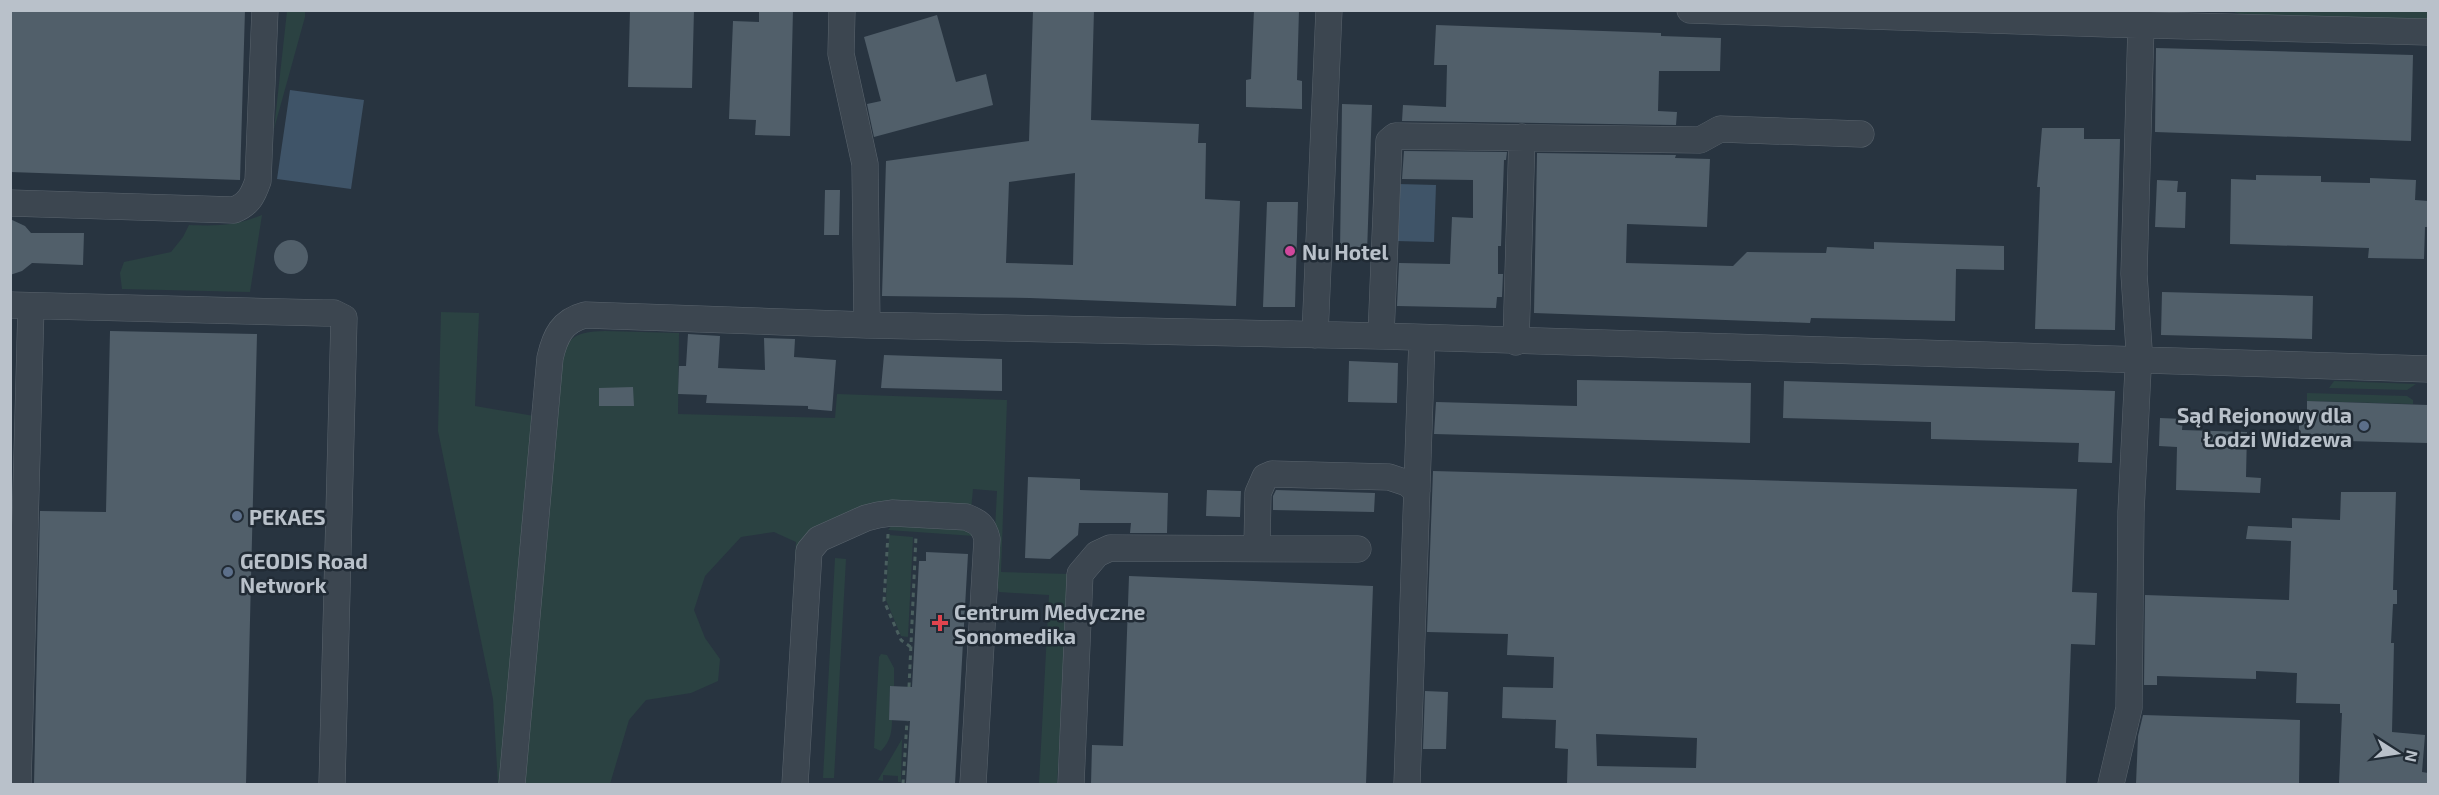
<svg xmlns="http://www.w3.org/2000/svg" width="2439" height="795" viewBox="0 0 2439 795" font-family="'Exo 2',sans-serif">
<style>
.green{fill:#2b4242}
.water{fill:#3f5468}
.building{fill:#515f6a;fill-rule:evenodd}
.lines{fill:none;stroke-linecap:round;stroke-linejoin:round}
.minor-casing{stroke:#5a646d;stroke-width:27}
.path{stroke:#4a5f5f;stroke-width:3;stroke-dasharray:4.5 4.5;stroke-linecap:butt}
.minor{stroke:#3c4650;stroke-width:26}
.hotel-dot{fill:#d1479c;stroke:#212b35;stroke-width:2}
.service-dot{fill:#5c6f8a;stroke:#212b35;stroke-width:2}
.health-dot{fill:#e0444e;stroke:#212b35;stroke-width:2}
.labels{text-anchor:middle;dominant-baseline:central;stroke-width:5;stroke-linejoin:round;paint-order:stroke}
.poi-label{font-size:21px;font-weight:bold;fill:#b9c1ca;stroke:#212b35;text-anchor:start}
</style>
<rect width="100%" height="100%" fill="#283440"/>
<!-- green -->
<path class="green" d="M287,11H305V17L274,129Z
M2231,11H2428V22L2243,15Z
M262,215L250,292L122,289L120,273L124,262L171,252L183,237L189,225C218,226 235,226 262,215Z
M441,312L479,313L475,406L534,416L501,784H498L493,699L438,431Z
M605,331L679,333L678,414L835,418L837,394L1007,400L1001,572L1069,574L1057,784H1039L1049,595L999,592L993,567L997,491L973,489L971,510L823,527L783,784L796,542L774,532L741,537L705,576L694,610L705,638L720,659L718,681L691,693L646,700L629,720L610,784H517L558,363C570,336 574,332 605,331Z
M2334,381L2416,384L2407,390L2329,388Z
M2307,393L2407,396L2413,400V404L2307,401Z
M892,525L968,526L974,536L888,530Z
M889,535L913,537L908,637L901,636L886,600Z
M835,558L846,559L834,778H823Z
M881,654L887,655L894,668V686H890L889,719L892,720C892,732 890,742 881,751L874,748L879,657Z
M902,739L901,782H898V776L883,775V781L878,780Z"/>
<!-- water -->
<path class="water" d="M290,90L364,100L351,189L277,179Z
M1398,184L1436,185L1434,242L1396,241Z"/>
<!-- building -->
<path class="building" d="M10,10H245L240,180L10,172Z
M630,10H694L692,88L628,87Z
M759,10H793L790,136L755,135L756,120L729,119L733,21L759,22Z
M1033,10H1094L1091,120L1199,124L1198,143H1206L1205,199L1240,201L1236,306L1030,298L882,296L886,161L1029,141ZM1075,173L1073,265L1006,263L1009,182Z
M1254,10H1299L1297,80L1302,81V109L1246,107V80L1251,79Z
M937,15L956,82L986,74L993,105L874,137L867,104L881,101L864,37Z
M1436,25L1661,33V36L1721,38L1720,71H1659L1658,111L1677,112L1676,125L1402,121L1403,105L1446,107L1447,65H1434Z
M2156,48L2413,55L2411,141L2155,132Z
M1342,104L1372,105L1367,253L1340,252Z
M2042,128H2084V139H2120L2115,330L2035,329L2040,187H2037Z
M1404,151L1507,152L1506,160H1504L1501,246H1498V274H1503L1502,297H1497L1496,308L1397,306L1399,263L1450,264L1452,217L1473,218V180L1402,179Z
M1537,153L1676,155L1675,158L1710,159L1707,227L1627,224L1626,263L1733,266L1747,252L1826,253L1827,247L1874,249V242L2004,246V270L1956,269L1955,321L1811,318L1810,323L1534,313Z
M2256,175L2321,176V182L2370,183V178L2416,180L2415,200L2428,201V227H2425L2424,259L2368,258L2369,248L2230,244L2231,179L2256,180Z
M2157,180L2178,181L2177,192H2186L2185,228L2155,227Z
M825,190H840L839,235H824Z
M1267,202H1298L1295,307H1263Z
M10,219L25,226L31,233H84L83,265L32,263L22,271L10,275Z
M274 257a17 17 0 1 1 34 0a17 17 0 1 1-34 0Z
M2162,292L2313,296L2312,339L2161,335Z
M110,331L257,334L246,784H34L40,511L106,512Z
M688,334L720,336L718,368L765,370L764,338L795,339L794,357L836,360L832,411L808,409V406L706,403L707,395L678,394L679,366H686Z
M884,355L1002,359V391L881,388Z
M1349,361L1398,363L1397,403L1348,402Z
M1577,380L1751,383L1750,443L1434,434L1436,402L1577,406Z
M1784,381L2115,391L2112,463L2078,462L2079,443L1931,439V422L1783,418Z
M633,387L634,406H599V388Z
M2307,401L2428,405V443L2304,440L2305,434H2299V417H2307Z
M2160,418L2183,419L2182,430L2247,432L2246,477L2261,478L2260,493L2176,490L2177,447L2159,446Z
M1433,471L2077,489L2072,592L2097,593L2095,645L2071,644L2066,784H1567L1568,749L1555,748L1556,720L1502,718L1503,687L1553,688L1554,657L1507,655L1508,634L1427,632ZM1596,734L1697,738L1696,768L1597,766Z
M1028,477L1080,479V490L1168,493L1167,533H1130L1131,523H1079L1078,535L1050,559L1025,558Z
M1207,490L1241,491L1240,517L1206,516Z
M1276,490L1375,493L1374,512L1273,510V496Z
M2341,492H2396L2393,590H2397V604H2393L2391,643H2394L2392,732L2425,735L2422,772L2428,773V784H2339L2342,713H2340V704L2296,703L2297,673L2256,671V679L2157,676V685H2144L2145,595L2289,600L2291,541L2246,539L2248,526L2292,528V518L2340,520Z
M926,552L968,554L955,784L906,783L910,721L889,720L890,686L912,687L919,561H926Z
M1129,576L1373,586L1366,784H1091L1092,745L1123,746Z
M1425,691L1448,692L1446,749H1423Z
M2143,715L2300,720L2299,784H2136L2138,736Z"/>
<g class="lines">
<defs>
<path id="minor" d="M842,10L841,54L865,164L867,325
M1690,10L2108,24L2428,32
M10,203L234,210C249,204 253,195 258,181L265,10
M10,305L324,313H334L344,318L332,784
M1315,335L1329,10
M1381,336L1389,141L1395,136L1700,140L1720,129L1861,134
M1516,342L1522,137
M1257,548L1258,493L1265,477L1272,474L1389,477L1407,483L1417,491
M18,784L31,306
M512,784L550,358C555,336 562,321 585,315L867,325L1381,336L2428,369
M795,784L809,551L819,539L866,518L878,515L892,513L966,517C979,522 984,526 987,539L973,784
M1071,784L1080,574L1097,554L1110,548L1358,549
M1407,784L1422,338
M2111,784L2129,708L2131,512L2139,349L2134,274L2141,25"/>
</defs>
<!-- minor casing -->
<use href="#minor" class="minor-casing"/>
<!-- path -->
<path class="path" d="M888,534L884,601L901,640L912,648
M909,687L916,536
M903,784L907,721"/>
<!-- minor -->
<use href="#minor" class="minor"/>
</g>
<!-- markers -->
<circle class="hotel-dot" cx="1290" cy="251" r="6"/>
<g class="service-dot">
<circle cx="2364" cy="426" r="6"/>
<circle cx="237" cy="516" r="6"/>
<circle cx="228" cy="572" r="6"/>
</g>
<path class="health-dot" d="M937 614h6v6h6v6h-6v6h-6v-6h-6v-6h6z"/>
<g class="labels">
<!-- poi labels -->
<g class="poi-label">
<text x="1302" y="251">Nu Hotel</text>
<text x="2352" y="414" text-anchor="end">Sąd Rejonowy dla<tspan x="2352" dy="24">Łodzi Widzewa</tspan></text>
<text x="249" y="516">PEKAES</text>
<text x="240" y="560">GEODIS Road<tspan x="240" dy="24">Network</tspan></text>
<text x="954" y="611">Centrum Medyczne<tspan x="954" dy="24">Sonomedika</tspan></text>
</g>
</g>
<!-- border -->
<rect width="2439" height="795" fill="none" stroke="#b9c1ca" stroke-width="24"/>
<!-- north arrow -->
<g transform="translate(2397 753) rotate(102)" stroke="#212b35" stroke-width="4.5" paint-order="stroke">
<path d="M0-4.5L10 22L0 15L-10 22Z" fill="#b9c1ca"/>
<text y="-9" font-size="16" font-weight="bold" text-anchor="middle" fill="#b9c1ca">N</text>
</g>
</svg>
